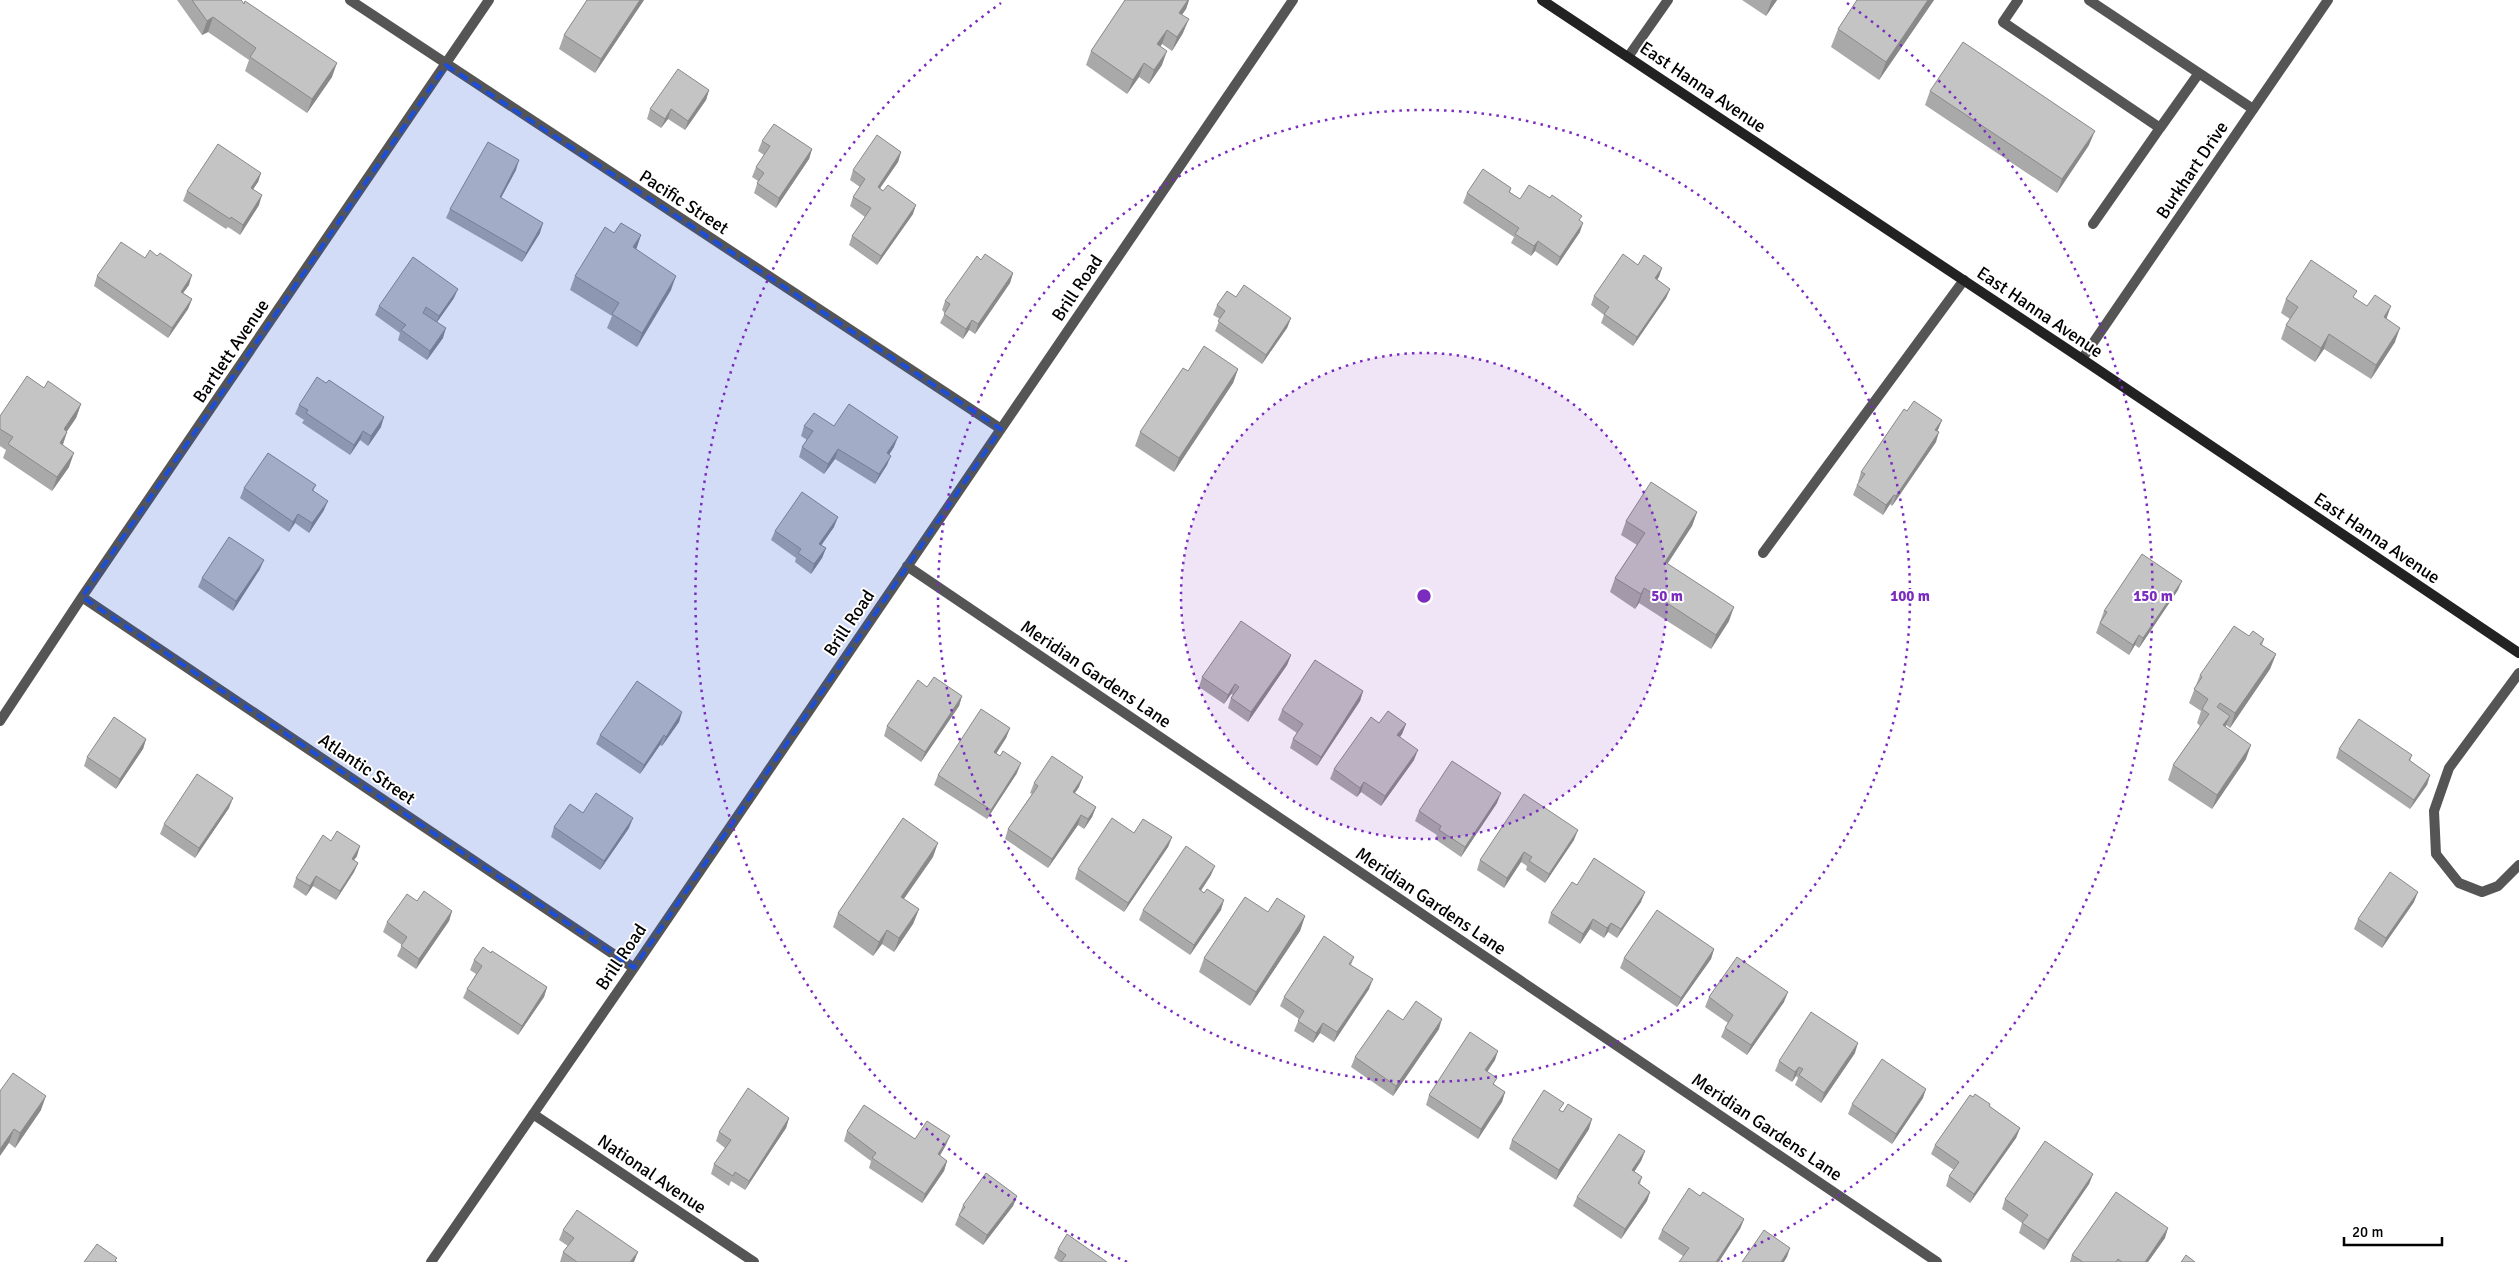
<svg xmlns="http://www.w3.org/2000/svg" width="2519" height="1262" viewBox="0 0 2519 1262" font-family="Signika,sans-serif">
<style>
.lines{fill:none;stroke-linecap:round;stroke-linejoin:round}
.lane{stroke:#555;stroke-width:10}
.street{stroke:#555;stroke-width:10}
.secondary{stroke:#222;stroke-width:10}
.wall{fill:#a9a9a9}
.shaded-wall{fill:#898989}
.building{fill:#c4c4c4;stroke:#898989}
.marked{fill:#1d4ed8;fill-opacity:0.2;stroke:#1d4ed8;stroke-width:4;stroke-dasharray:10 6;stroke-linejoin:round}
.ring{fill:none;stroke:#7b2cbf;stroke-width:2.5;stroke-dasharray:2.5 5}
.labels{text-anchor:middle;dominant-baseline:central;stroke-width:4;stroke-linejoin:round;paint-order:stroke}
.street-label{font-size:18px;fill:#000;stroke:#fff}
.centre{fill:#7b2cbf;stroke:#fff;stroke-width:2.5}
.ring-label{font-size:15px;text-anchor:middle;font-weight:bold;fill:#7b2cbf;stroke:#fff;stroke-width:4;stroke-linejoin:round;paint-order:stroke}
</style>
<rect width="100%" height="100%" fill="#fff"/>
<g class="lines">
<!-- lane -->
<path class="lane" d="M2018,0L2003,22L2160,128L2093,224
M2089,0L2253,109
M2160,128L2199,73
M1763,553L1964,280
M2519,673L2449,768L2434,811L2436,854L2459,883L2482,892L2498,886L2519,865"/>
<!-- street -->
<path class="street" d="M350,0L1001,429
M1628,57L1668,0
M2082,359L2328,0
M907,566L1937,1262
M82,597L634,968
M0,721L82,597L489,0
M533,1114L754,1262
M431,1262L634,968L1293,0"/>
<!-- secondary -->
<path class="secondary" d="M1542,0L2082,359L2519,653"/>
</g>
<!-- wall -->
<path class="wall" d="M177,0H241L244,4L332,77L307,113L245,71L249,60L208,32L202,35Z
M587,0H644L595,73L559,49L564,35Z
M1125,0H1189L1186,9L1182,15L1183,33L1172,51L1162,44L1160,46L1162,65L1149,84L1139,77L1127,94L1086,65L1091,51Z
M1742,0H1777L1766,16Z
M1857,0H1934L1879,80L1831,47L1838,29Z
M709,90L706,100L685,130L668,119L661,128L647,119L650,109Z
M1930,91L2089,145L2057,193L1925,105Z
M762,141L812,149L809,159L776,208L754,193L758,181L752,177L756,167L764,155L758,151Z
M901,152L898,162L880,188L913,214L877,265L849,245L852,236L865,217L850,206L853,197L860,187L850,180L853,170Z
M516,170L501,198L540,233L522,262L446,218L450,209Z
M261,173L258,182L253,189L259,205L240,235L228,227L226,229L183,201L187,191Z
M1511,188L1510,192L1520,199L1580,221V232L1557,266L1535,251L1531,256L1511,243L1514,237L1463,203L1467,193Z
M614,233L641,235L636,249L671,290L637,347L607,328L612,316L570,290L575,276Z
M1638,265L1662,268L1657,280L1670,289L1666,298L1633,346L1601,323L1604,315L1591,305L1594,296Z
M1013,273L1010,283L975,334L969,330L963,339L940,323L945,313L942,310L945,301Z
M97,276L189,285L183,293L192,299L188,309L168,338L94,286Z
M1236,297L1291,318L1287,328L1262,364L1215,331L1220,319L1213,315L1217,305Z
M454,298L437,322L443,338L427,360L398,340L400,333L375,315L379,306Z
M2354,298L2386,319L2395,342L2371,379L2324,349L2315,362L2281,339L2286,325L2290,319L2281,313L2286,299Z
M1238,369L1233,383L1174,472L1135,446L1140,432L1188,371Z
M44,388L81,404L76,418L67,431V432L63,445L69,467L52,491L3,458L6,450L0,446V416Z
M299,405L381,427L368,446L360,440L350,455L302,423L304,420L295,414Z
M1907,411L1942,420L1937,431L1936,442L1892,506L1890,504L1883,515L1853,495L1857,485L1859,482H1858L1861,472Z
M804,426H834L894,447L889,454L887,465L875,484L835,459L824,474L799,457L802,447L807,440L801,436Z
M316,485L313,491L324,510L309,533L295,523L289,532L240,498L244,488Z
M1697,512L1692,526L1667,564L1729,621L1711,649L1639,603L1635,609L1610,592L1615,578L1637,545L1621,535L1626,521Z
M834,527L821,545L826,548L822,558L811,574L795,562L796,558L771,540L775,531Z
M260,569L233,611L198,587L202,578Z
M2178,590L2139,648L2135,645L2129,655L2096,633L2104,611Z
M2249,636L2264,639L2262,645L2276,654L2270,669L2230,728L2226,725V727L2246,759L2212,809L2168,780L2173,765L2200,726L2197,723L2201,711L2189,703L2200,675Z
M1291,655L1287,665L1248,722L1228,708L1231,698L1233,695L1231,694L1224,704L1199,687L1202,677Z
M927,687L962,696L959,706L921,762L884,736L887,726Z
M1363,691L1360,701L1317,766L1290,748L1293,739L1297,733L1278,720L1282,710Z
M682,712L679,722L662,746L660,745L640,774L596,744L600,735Z
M1379,723L1406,724L1402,734L1400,737L1414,760L1381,806L1361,792L1357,797L1330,779L1334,769Z
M1010,728L1006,738L996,753L1000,756L1017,773L987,819L934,785L938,775Z
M146,739L143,749L116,789L84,766L87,757Z
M2339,749L2412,755L2410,761L2430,775L2427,785L2410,809L2336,758Z
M1034,783L1079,787L1075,793L1096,807L1092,817L1084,829L1078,825L1048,868L1005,839L1008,829L1032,794L1030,793Z
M1497,803L1461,857L1435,839L1437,835L1415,821L1419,811Z
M229,808L195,858L160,834L164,824Z
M583,813L629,828L600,870L551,837L554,827Z
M1134,833L1172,837L1168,847L1124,912L1075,879L1078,869Z
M1574,840L1545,883L1526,870L1527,866L1521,862L1504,888L1477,870L1480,860Z
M331,841L357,856L354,860L358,863L354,872L336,900L313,886L306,896L293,887L296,878Z
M933,857L904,899L919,909L913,924L894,952L882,944L873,956L833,927L838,913Z
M1211,875L1201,891L1221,910L1190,955L1139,920L1143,910Z
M1577,885L1641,902L1617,938L1608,932L1604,938L1590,929L1580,944L1548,923L1551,913Z
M417,901L452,911L449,921L416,969L397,956L402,945L383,932L387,922Z
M2414,902L2382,948L2354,929L2358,919Z
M1268,912L1305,916L1300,931L1250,1006L1199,972L1204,958Z
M1714,949L1711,959L1677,1007L1620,968L1624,958Z
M491,953L547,987L544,997L518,1035L463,998L467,989L476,974L470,970L474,960Z
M1354,957L1351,965L1369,989L1334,1042L1320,1033L1313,1043L1294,1031L1299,1019L1280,1006L1284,997Z
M1709,997L1784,1002L1747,1055L1721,1037L1725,1028L1728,1023L1705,1007Z
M1403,1020L1439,1029L1393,1096L1351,1067L1355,1057Z
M1855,1053L1821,1103L1795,1085L1798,1078L1796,1076L1792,1082L1775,1071L1779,1061Z
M1495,1060L1487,1071L1495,1085L1505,1092L1502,1102L1478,1139L1426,1105L1429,1095Z
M0,1091L41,1110L15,1148L9,1143Z
M1973,1097L1990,1104L1989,1106L2020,1128L2016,1138L1970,1203L1946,1186L1949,1176L1954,1170L1931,1154L1935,1145Z
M1923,1098L1892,1144L1848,1114L1852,1104Z
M1561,1111L1589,1129L1556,1180L1509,1149L1512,1140Z
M789,1118L786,1128L745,1190L731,1181L729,1186L711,1174L714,1164L725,1148L716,1141L719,1132Z
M847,1131L915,1139L946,1145L940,1156L947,1161L944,1171L922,1203L869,1168L871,1161L844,1141Z
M1645,1151L1641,1161L1634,1172L1642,1177L1640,1184L1650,1192L1647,1201L1621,1239L1573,1206L1577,1197Z
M2093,1174L2089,1184L2044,1250L2019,1233L2022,1223L2002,1209L2005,1199Z
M1017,1196L1013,1206L983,1245L955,1225L963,1205Z
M1700,1196L1744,1219L1740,1229L1683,1256L1658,1239L1662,1230Z
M563,1230L634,1262H560L563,1252L568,1246L559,1240Z
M2165,1238L2148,1262H2070L2072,1255Z
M1058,1249L1107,1262H1059L1054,1258Z"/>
<!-- shaded-wall -->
<path class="shaded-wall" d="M640,0H644L595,73L601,59Z
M1188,0H1189L1186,9L1173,27L1179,13Z
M1772,0H1777L1766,16L1771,2Z
M1928,0H1934L1879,80L1886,62Z
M213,17L208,32L202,35L207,21Z
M1189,19L1183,33L1172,51L1177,37Z
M1167,30L1162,44L1152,58L1157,44Z
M1167,51L1162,65L1149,84L1154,70Z
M337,63L332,77L307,113L312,99Z
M1144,63L1139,77L1127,94L1133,80Z
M709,90L706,100L685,130L688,121Z
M671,109L668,119L661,128L665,119Z
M2095,131L2089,145L2057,193L2062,179Z
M812,149L809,159L776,208L779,198Z
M901,152L898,162L874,197L878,187Z
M519,160L516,170L496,207L500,197Z
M261,173L258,182L247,198L251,188Z
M262,195L259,205L240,235L243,225Z
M916,205L913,214L877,265L881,256Z
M543,223L540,233L522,262L526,253Z
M1583,223L1580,232L1557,266L1560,257Z
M641,235L636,250L633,247Z
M1538,241L1535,251L1531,256L1534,246Z
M1662,268L1659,277L1651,288L1655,278Z
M1013,273L1010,283L975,334L978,324Z
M192,275L189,285L177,301L181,292Z
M676,276L671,290L637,347L642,333Z
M458,289L454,298L435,325L439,316Z
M1670,289L1666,298L1633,346L1637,337Z
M192,299L188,309L168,338L172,328Z
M2391,306L2386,320L2384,317Z
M1291,318L1287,328L1262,364L1266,355Z
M972,320L969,330L963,339L966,329Z
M446,328L443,338L427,360L430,351Z
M2400,328L2395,342L2371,379L2376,365Z
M2329,334L2324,349L2315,362L2321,348Z
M1238,369L1233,383L1174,472L1179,458Z
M81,404L76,418L59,443L64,429Z
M384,417L381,427L368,446L371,436Z
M1942,420L1938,430L1932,440L1935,430Z
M363,431L360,440L350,455L354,445Z
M67,432L62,446L60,443Z
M1939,432L1936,442L1892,506L1896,496Z
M898,437L894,447L884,463L887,453Z
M838,449L835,459L824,474L828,464Z
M74,453L69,467L52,491L57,477Z
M891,456L887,465L875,484L879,474Z
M1894,495L1890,504L1883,515L1886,505Z
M328,501L324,510L309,533L312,523Z
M1697,512L1692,526L1659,577L1665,562Z
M298,514L295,523L289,532L293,522Z
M838,517L834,527L816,553L819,544Z
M826,548L822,558L811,574L814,564Z
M264,560L260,569L233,611L236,601Z
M2182,581L2178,590L2139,648L2143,638Z
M1644,588L1639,603L1635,609L1641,594Z
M1734,607L1729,621L1711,649L1716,635Z
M2139,635L2135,645L2129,655L2133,645Z
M2276,654L2270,669L2230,728L2235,713Z
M1291,655L1287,665L1248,722L1251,712Z
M1235,684L1231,694L1224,704L1228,695Z
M1363,691L1360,701L1317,766L1321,757Z
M962,696L959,706L921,762L925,752Z
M682,712L679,722L662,746L666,737Z
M2230,716L2224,730L2223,725Z
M1406,724L1402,734L1394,745L1397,735Z
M1010,728L1006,738L991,762L994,752Z
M664,735L660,745L640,774L644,765Z
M146,739L143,749L116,789L120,779Z
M2251,745L2246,759L2212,809L2217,795Z
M1418,750L1414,760L1381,806L1385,796Z
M1021,763L1017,773L987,819L991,810Z
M2430,775L2427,785L2410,809L2414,800Z
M1083,777L1079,787L1069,801L1073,792Z
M1364,782L1361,792L1357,797L1360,788Z
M1501,793L1497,803L1461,857L1465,847Z
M233,798L229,808L195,858L199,848Z
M1096,807L1092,817L1084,829L1088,819Z
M1081,815L1078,825L1048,868L1052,859Z
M633,818L629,828L600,870L604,861Z
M1578,830L1574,840L1545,883L1549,874Z
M1172,837L1168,847L1124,912L1128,903Z
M938,843L933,857L895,911L901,897Z
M360,846L357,856L348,868L352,859Z
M1524,852L1521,862L1504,888L1507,878Z
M358,863L354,872L336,900L340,891Z
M1215,866L1211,875L1195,899L1199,889Z
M316,876L313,886L306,896L310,886Z
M1645,892L1641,902L1617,938L1621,929Z
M2418,892L2414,902L2382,948L2386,938Z
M1224,900L1221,910L1190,955L1194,945Z
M919,909L913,924L894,952L899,938Z
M452,911L449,921L416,969L419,959Z
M1305,916L1300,931L1250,1006L1256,992Z
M1593,919L1590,929L1580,944L1583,934Z
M1611,923L1608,932L1604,938L1607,928Z
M887,930L882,944L873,956L879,942Z
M1714,949L1711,959L1677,1007L1681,998Z
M1373,979L1369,989L1334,1042L1337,1032Z
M547,987L544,997L518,1035L522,1026Z
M1788,992L1784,1002L1747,1055L1751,1045Z
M1442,1019L1439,1029L1393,1096L1396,1086Z
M1323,1023L1320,1033L1313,1043L1316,1033Z
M1858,1043L1855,1053L1821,1103L1824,1093Z
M1498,1051L1495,1060L1482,1080L1485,1070Z
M1799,1067L1796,1076L1792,1082L1795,1072Z
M1926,1089L1923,1098L1892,1144L1896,1134Z
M1505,1092L1502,1102L1478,1139L1481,1129Z
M46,1096L41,1110L15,1148L20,1133Z
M789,1118L786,1128L745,1190L749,1181Z
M1592,1119L1589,1129L1556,1180L1559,1170Z
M2020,1128L2016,1138L1970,1203L1974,1194Z
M14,1129L9,1143L0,1156V1149Z
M950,1136L946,1145L934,1164L938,1154Z
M1645,1151L1641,1161L1629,1180L1632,1170Z
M947,1161L944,1171L922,1203L925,1194Z
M2093,1174L2089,1184L2044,1250L2048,1240Z
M1650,1192L1647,1201L1621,1239L1625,1229Z
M1017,1196L1013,1206L983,1245L987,1235Z
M1744,1219L1740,1229L1719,1262H1716Z
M2168,1228L2165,1238L2148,1262H2145Z
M1790,1248L1787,1257L1784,1262H1781Z
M638,1252L634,1262H630Z"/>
<!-- building -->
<path class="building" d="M192,0H241L244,4L245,1L337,63L312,99L250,57L256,48L213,17L207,21Z
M587,0H640L601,59L564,35Z
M1125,0H1188L1179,13L1189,19L1177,37L1167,30L1157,44L1167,51L1154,70L1144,63L1133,80L1091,51Z
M1857,0H1928L1886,62L1838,29Z
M1963,42L2095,131L2062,179L1930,91Z
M678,69L709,90L688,121L671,109L665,119L650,109Z
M774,124L812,149L779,198L757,183L764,173L756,167L770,146L762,141Z
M877,135L901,152L878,187L883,191L888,185L916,205L881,256L852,236L871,208L853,197L865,179L853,170Z
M488,142L519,160L500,197L543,223L526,253L450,209Z
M218,144L261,173L251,188L262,195L243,225L231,217L230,219L187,191Z
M1483,169L1511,188L1509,192L1520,199L1529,185L1550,198L1552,195L1582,216L1579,220L1583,223L1560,257L1538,241L1534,246L1515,234L1519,228L1467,193Z
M621,223L641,235L633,247L676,276L642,333L612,314L619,303L575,276L605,227L614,233Z
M121,242L145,258L150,250L157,256L160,253L192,275L181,292L192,299L172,328L97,276Z
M985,254L1013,273L978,324L972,320L966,329L944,314L950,304L945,301L977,256L981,260Z
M1623,254L1638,265L1644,255L1662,268L1655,278L1670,289L1637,337L1604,314L1609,307L1594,296Z
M413,257L458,289L439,316L426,307L423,313L446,328L430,351L401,330L406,325L379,306Z
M2311,260L2357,291L2353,297L2367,306L2375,295L2391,306L2384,317L2400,328L2376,365L2329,334L2321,348L2286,325L2298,307L2286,299Z
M1244,285L1291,318L1266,355L1218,321L1225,311L1217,305L1227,291L1236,297Z
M1204,346L1238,369L1179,458L1140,432L1183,368L1188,371Z
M27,376L44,388L48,381L81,404L64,429L67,432L60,443L74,453L57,477L8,444L13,437L0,429V416Z
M317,377L326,383L329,380L384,417L371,436L363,431L354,445L306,413L308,410L299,405Z
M1914,401L1942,420L1935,430L1939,432L1896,496L1894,495L1886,505L1857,485L1865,474L1861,472L1904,409L1907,411Z
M849,404L898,437L887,453L891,456L879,474L838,449L828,464L802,447L813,431L804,426L814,413L834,426Z
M268,453L316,485L312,490L328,501L312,523L298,514L293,522L244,488Z
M1651,482L1697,512L1665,562L1734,607L1716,635L1644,588L1641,594L1615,578L1645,533L1626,521Z
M802,492L838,517L819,544L826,548L814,564L798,553L801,549L775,531Z
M229,537L264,560L236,601L202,578Z
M2142,554L2182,581L2143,638L2139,635L2133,645L2100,623L2107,612L2104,611Z
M1241,621L1291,655L1251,712L1231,698L1239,687L1235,684L1228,695L1202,677Z
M2234,626L2249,636L2253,631L2264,639L2260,644L2276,654L2235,713L2220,703L2217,707L2230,716L2223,725L2251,745L2217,795L2173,765L2209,714L2202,709L2208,699L2194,689L2202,677L2200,675Z
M1315,660L1363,691L1321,757L1293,739L1303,724L1282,710Z
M934,677L962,696L925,752L887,726L918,680L927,687Z
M637,681L682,712L666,737L664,735L644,765L600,735Z
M981,709L1010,728L994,752L1000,756L1003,751L1021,763L991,810L938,775Z
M1388,711L1406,724L1397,735L1418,750L1385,796L1364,782L1360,788L1334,769L1371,717L1379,723Z
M114,717L146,739L120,779L87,757Z
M2359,719L2412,755L2409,760L2430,775L2414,800L2339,749Z
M1052,756L1083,777L1073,792L1096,807L1088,819L1081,815L1052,859L1008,829L1038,786L1034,783Z
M1452,761L1501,793L1465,847L1439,830L1441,826L1419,811Z
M197,774L233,798L199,848L164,824Z
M596,793L633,818L604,861L554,827L570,804L583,813Z
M1524,794L1578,830L1549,874L1529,861L1532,857L1524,852L1507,878L1480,860Z
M903,818L938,843L901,897L919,909L899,938L887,930L879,942L838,913Z
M1112,818L1134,833L1143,819L1172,837L1128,903L1078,869Z
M337,831L360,846L352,859L358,863L340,891L316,876L310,886L296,878L323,835L331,841Z
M1186,846L1215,866L1199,889L1204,893L1207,889L1224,900L1194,945L1143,910Z
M1594,858L1645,892L1621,929L1611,923L1607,928L1593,919L1583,934L1551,913L1572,882L1577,885Z
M2390,872L2418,892L2386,938L2358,919Z
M424,891L452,911L419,959L401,946L407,937L387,922L407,894L417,901Z
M1245,897L1268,912L1277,898L1305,916L1256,992L1204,958Z
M1657,910L1714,949L1681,998L1624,958Z
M1324,936L1354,957L1349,964L1373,979L1337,1032L1323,1023L1316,1033L1298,1021L1304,1011L1284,997Z
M483,947L491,953L492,951L547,987L522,1026L467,989L482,966L474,960Z
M1737,957L1788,992L1751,1045L1725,1028L1733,1015L1709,997Z
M1416,1001L1442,1019L1396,1086L1355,1057L1388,1010L1403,1020Z
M1811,1012L1858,1043L1824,1093L1799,1075L1803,1069L1799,1067L1795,1072L1779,1061Z
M1470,1032L1498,1051L1485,1070L1497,1078L1493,1084L1505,1092L1481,1129L1429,1095Z
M1882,1059L1926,1089L1896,1134L1852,1104Z
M13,1073L46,1096L20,1133L14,1129L0,1149V1091Z
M748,1088L789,1118L749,1181L735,1172L733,1176L714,1164L731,1140L719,1132Z
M1544,1090L1564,1103L1559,1110L1563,1112L1568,1104L1592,1119L1559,1170L1512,1140Z
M1975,1094L1990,1104L1989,1106L2020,1128L1974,1194L1949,1176L1959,1162L1935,1145L1970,1095L1973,1097Z
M864,1105L915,1139L927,1121L950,1136L938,1154L947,1161L925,1194L872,1158L876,1153L847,1131Z
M1619,1134L1645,1151L1632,1170L1642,1177L1638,1183L1650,1192L1625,1229L1577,1197Z
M2045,1141L2093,1174L2048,1240L2022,1223L2028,1215L2005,1199Z
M986,1173L1017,1196L987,1235L959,1215L965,1207L963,1205Z
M1689,1188L1700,1196L1703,1192L1744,1219L1716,1262H1679L1689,1248L1662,1230Z
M2116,1192L2168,1228L2145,1262H2122L2118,1259L2116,1262H2083L2072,1255Z
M577,1210L638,1252L630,1262H577L563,1252L574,1238L563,1230Z
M1764,1230L1790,1248L1781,1262H1742Z
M1067,1234L1107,1262H1061L1066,1255L1058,1249Z
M97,1244L117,1258L115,1260L117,1262H84Z
M2186,1255L2195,1262H2181Z"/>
<!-- marked area -->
<path class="marked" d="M446,65L1001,429L634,968L82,597Z"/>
<!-- distance rings -->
<circle cx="1424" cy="596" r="243" fill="#7b2cbf" fill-opacity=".12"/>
<g class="ring">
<circle cx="1424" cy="596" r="243"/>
<circle cx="1424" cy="596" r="486"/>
<path d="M1127 1262A729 729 0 0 1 1001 3M1847 3A729 729 0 0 1 1721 1262"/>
</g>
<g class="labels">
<!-- street labels -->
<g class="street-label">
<text transform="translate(1703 87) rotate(34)">East Hanna Avenue</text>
<text transform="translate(2192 170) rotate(-56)">Burkhart Drive</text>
<text transform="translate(684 202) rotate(33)">Pacific Street</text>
<text transform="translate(1077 288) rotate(-56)">Brill Road</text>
<text transform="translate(2040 312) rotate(34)">East Hanna Avenue</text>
<text transform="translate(231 351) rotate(-56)">Bartlett Avenue</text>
<text transform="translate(2377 538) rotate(34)">East Hanna Avenue</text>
<text transform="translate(849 623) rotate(-56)">Brill Road</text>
<text transform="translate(1096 674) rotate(34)">Meridian Gardens Lane</text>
<text transform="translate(367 769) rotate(34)">Atlantic Street</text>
<text transform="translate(1431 901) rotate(34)">Meridian Gardens Lane</text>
<text transform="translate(621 957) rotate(-56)">Brill Road</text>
<text transform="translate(1767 1127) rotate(34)">Meridian Gardens Lane</text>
<text transform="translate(652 1174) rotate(34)">National Avenue</text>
</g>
</g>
<circle cx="1424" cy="596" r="8" class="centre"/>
<g class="ring-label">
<text x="1667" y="601">50 m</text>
<text x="1910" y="601">100 m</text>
<text x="2153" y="601">150 m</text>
</g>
<!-- scale -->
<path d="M2344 1237v8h98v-8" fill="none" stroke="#000000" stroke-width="2.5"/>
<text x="2352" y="1237" font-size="15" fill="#000000" stroke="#ffffff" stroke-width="4" paint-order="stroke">20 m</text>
</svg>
